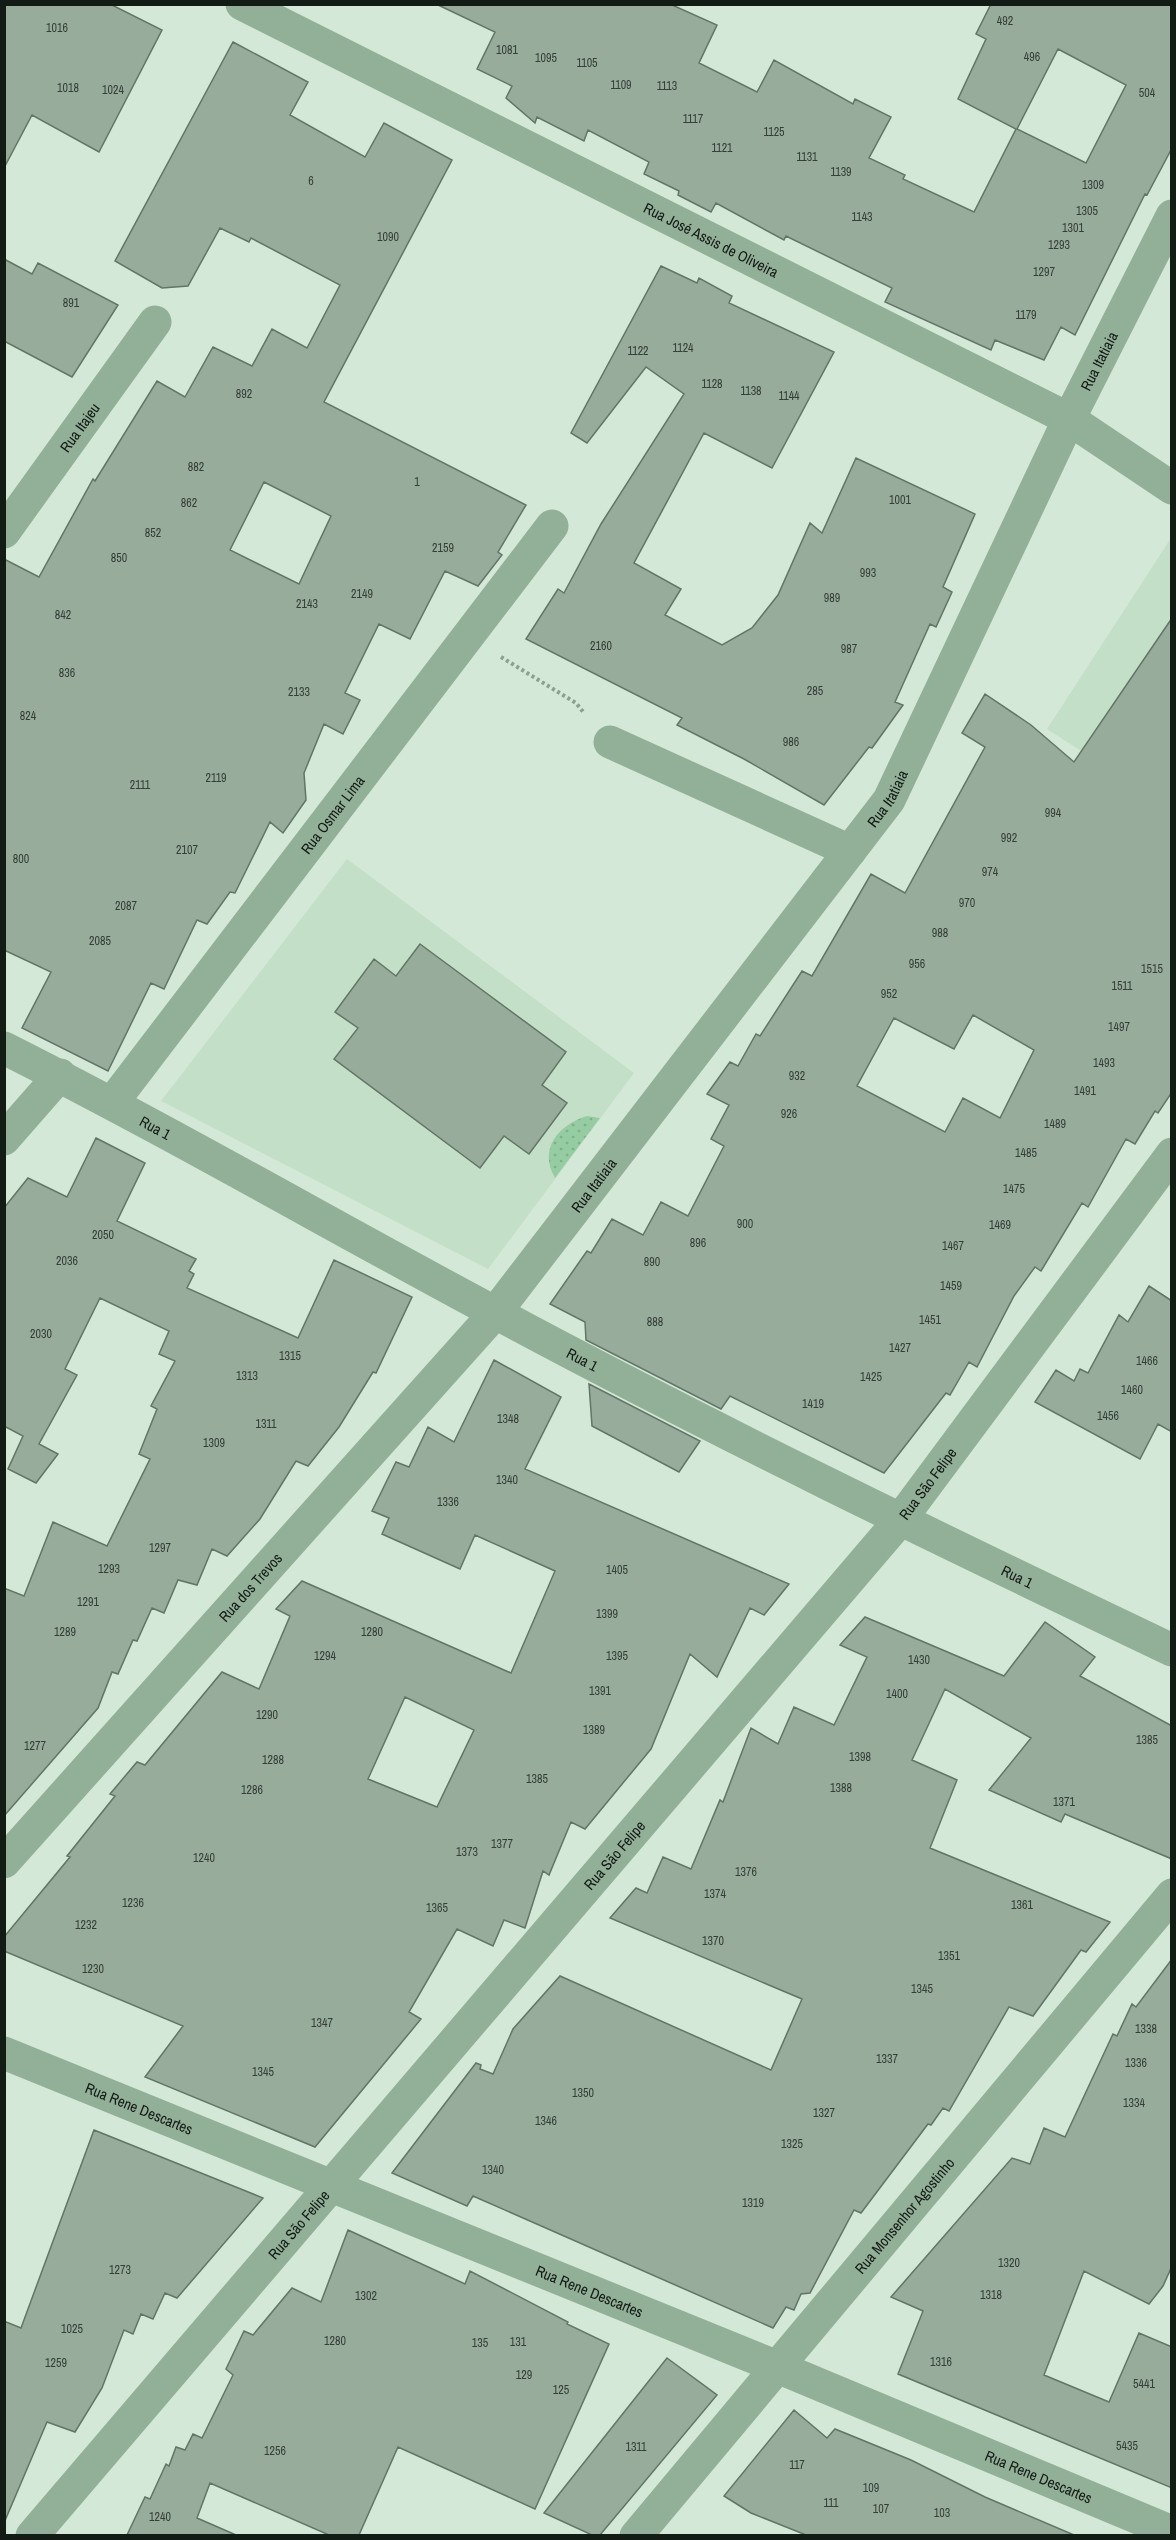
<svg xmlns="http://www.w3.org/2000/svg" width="1176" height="2540" viewBox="0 0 1176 2540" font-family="'Archivo Narrow',sans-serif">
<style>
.built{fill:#c4dfc8}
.grass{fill:url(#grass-dots)}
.building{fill:#98ac9c;stroke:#627566;stroke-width:1.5;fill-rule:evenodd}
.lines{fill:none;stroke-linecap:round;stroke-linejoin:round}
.path{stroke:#8e9f92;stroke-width:4;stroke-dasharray:3 3;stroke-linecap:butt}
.minor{stroke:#92af98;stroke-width:33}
.labels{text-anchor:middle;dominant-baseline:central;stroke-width:6;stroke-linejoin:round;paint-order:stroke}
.number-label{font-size:12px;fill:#343f37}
.street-label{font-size:15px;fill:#131b15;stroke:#fff}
</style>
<defs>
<pattern id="grass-dots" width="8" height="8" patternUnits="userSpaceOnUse" patternTransform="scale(1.5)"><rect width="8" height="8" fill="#96cca2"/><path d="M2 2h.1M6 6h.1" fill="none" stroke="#80af8b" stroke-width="1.8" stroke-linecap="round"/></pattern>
</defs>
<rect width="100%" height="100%" fill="#d3e8d7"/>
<!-- built -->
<path class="built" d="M1171,538V809L1047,729Z
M347,859L634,1073L488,1269L161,1101Z"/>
<!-- grass -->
<path class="grass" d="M587,1116L600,1118L555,1178C538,1149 558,1125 587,1116Z"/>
<!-- building -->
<path class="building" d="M4,4H110L162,30L99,152L32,115L4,168Z
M436,4H670L717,25L699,63L757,92L774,60L853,104L855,99L891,117L869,158L905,175L903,179L974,212L1016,129L958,99L986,39L976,34L991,4H1172V148L1147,195L1145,194L1075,335L1061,327L1044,360L995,340L991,350L885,302L892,288L786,236L784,240L716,203L711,212L678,195L679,191L644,174L649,162L588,130L584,141L537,117L535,123L506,98L512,86L477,69L495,32ZM1058,49L1126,85L1086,163L1017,129Z
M233,42L308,82L290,115L365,157L384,123L452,160L324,402L526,505L498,552L502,555L478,586L445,571L410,639L379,624L345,693L360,700L343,734L324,724L304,773L306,800L283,833L270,822L235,893L230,892L207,924L197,920L164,989L151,983L108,1071L22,1028L51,972L4,950V559L39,577L93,479L95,481L157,381L185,397L213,347L252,366L272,329L307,348L340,285L251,238L249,242L220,228L188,286L162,288L115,261ZM264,482L331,516L299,584L230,550Z
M4,259L32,274L38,263L118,305L72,377L4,341Z
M661,266L697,283L699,278L732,296L729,303L834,352L772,468L704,433L634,563L681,589L665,615L722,645L752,628L778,595L810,523L822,533L856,458L975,514L943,587L952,592L936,627L930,624L895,702L903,705L872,748L869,747L824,805L744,759L677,725L682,718L526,639L558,589L564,593L601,524L684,394L646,367L587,443L571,433Z
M1172,618V1092L1158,1113L1155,1111L1135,1144L1126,1139L1088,1207L1082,1203L1041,1271L1035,1267L1014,1296L977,1367L969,1362L950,1395L946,1393L884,1473L730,1396L721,1409L586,1340L585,1322L550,1304L587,1251L591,1253L612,1219L643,1235L661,1202L688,1216L724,1146L711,1139L729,1105L707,1094L730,1062L738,1066L756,1034L760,1036L802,971L812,976L871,874L905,893L985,747L962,733L985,694L1031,725L1074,762ZM973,1015L1034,1050L1000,1118L963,1098L945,1132L857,1086L894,1018L954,1049Z
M420,944L566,1052L542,1085L567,1103L529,1154L504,1136L480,1168L334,1059L358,1028L335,1012L374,959L396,976Z
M96,1138L145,1163L117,1221L196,1259L189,1271L194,1274L187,1288L298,1338L334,1260L412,1297L376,1373L373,1372L339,1427L308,1466L296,1461L260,1519L227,1556L212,1549L197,1585L178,1580L164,1613L152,1608L137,1641L133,1640L118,1674L112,1672L98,1708L4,1816V1588L24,1596L53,1522L107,1546L150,1459L139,1454L157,1409L151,1406L175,1361L159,1354L169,1331L100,1298L65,1369L77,1375L39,1444L58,1454L36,1483L8,1469L23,1436L4,1426V1208L28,1178L67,1197Z
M1149,1286L1172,1301V1432L1158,1424L1140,1459L1035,1402L1056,1370L1074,1381L1080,1369L1088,1373L1119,1315L1128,1322Z
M494,1360L561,1397L525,1469L789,1584L764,1615L750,1608L717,1677L690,1654L651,1749L585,1829L571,1822L549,1875L543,1871L525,1928L504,1920L493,1946L457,1929L409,2012L421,2019L315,2147L145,2077L183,2026L4,1951V1937L70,1857L67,1856L115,1796L110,1794L137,1762L145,1765L222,1672L259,1689L290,1616L276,1609L302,1581L511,1673L555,1571L475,1535L460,1569L382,1534L389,1518L372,1511L396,1462L409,1467L428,1427L454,1442ZM405,1697L474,1730L437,1807L368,1779Z
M589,1384L700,1441L679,1472L592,1426Z
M865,1617L1004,1676L1045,1622L1095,1657L1080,1676L1172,1726V1859L1065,1814L1061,1822L989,1790L1031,1738L945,1689L912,1760L957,1780L930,1848L1110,1922L1086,1952L1081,1950L1033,2016L1009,2007L949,2111L943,2108L931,2125L928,2124L861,2213L854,2210L810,2293L801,2294L794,2310L786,2307L773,2328L473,2196L467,2206L392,2173L476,2063L481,2065L480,2069L493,2074L513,2029L560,1976L771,2070L802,1999L610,1918L636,1888L647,1893L663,1857L691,1869L720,1800L723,1802L751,1728L778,1744L794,1707L834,1725L867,1657L840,1645Z
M1172,1959V2266L1163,2286L1149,2304L1084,2271L1044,2375L1109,2402L1139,2333L1172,2347V2488L898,2374L923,2311L891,2297L1012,2158L1030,2164L1044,2128L1065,2137L1113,2034L1117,2036L1132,2004L1136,2007Z
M94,2130L263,2198L177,2298L165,2293L153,2319L141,2314L133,2334L124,2330L102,2388L75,2432L47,2422L4,2523V2321L21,2328Z
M348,2230L465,2284L470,2271L568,2322L567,2324L609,2344L535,2509L398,2447L359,2535H329L210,2483L197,2518L236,2535H127L145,2497L150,2499L166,2464L169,2466L176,2447L185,2450L193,2434L202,2438L233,2375L226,2369L244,2331L253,2335L292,2288L321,2302Z
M667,2358L717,2395L600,2535H592L544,2513Z
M794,2410L827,2438L835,2429L911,2460L985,2497L1074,2535H806L751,2513L724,2496Z"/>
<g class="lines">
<!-- path -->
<path class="path" d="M501,657L576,703L584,713"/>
<!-- minor -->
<g class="minor">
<path id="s1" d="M242,4L1069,419L1172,488"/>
<path id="s2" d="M4,532L155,322"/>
<path d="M610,742L850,851"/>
<path id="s3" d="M4,1048C169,1131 329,1224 492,1311C715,1431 943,1541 1172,1650"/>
<path id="s4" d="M112,1103L552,526"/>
<path d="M4,1139L60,1075"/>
<path id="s5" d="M4,1862L495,1313L889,800L1069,419L1172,216"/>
<path id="s6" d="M4,2053L775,2366L1172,2532"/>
<path id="s7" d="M32,2536L900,1520L1172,1154"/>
<path id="s8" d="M636,2536L1172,1895"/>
</g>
</g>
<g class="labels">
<!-- number labels -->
<g class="number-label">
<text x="1005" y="21">492</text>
<text x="57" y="28">1016</text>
<text x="507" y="50">1081</text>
<text x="1032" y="57">496</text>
<text x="546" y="58">1095</text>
<text x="587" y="63">1105</text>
<text x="621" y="85">1109</text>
<text x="667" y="86">1113</text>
<text x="68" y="88">1018</text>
<text x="113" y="90">1024</text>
<text x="1147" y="93">504</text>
<text x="693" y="119">1117</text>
<text x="774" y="132">1125</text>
<text x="722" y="148">1121</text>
<text x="807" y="157">1131</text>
<text x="841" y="172">1139</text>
<text x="311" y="181">6</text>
<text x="1093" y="185">1309</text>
<text x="1087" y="211">1305</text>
<text x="862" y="217">1143</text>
<text x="1073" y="228">1301</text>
<text x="388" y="237">1090</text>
<text x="1059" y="245">1293</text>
<text x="1044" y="272">1297</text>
<text x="71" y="303">891</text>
<text x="1026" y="315">1179</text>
<text x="683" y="348">1124</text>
<text x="638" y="351">1122</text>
<text x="712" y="384">1128</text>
<text x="751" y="391">1138</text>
<text x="244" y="394">892</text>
<text x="789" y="396">1144</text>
<text x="196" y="467">882</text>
<text x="417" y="482">1</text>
<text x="900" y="500">1001</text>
<text x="189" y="503">862</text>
<text x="153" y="533">852</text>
<text x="443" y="548">2159</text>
<text x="119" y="558">850</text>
<text x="868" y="573">993</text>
<text x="362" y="594">2149</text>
<text x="832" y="598">989</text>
<text x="307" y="604">2143</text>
<text x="63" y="615">842</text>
<text x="601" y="646">2160</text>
<text x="849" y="649">987</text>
<text x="67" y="673">836</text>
<text x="815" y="691">285</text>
<text x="299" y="692">2133</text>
<text x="28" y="716">824</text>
<text x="791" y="742">986</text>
<text x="216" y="778">2119</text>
<text x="140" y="785">2111</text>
<text x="1053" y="813">994</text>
<text x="1009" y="838">992</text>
<text x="187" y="850">2107</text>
<text x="21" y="859">800</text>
<text x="990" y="872">974</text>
<text x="967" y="903">970</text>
<text x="126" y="906">2087</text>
<text x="940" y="933">988</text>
<text x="100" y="941">2085</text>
<text x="917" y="964">956</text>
<text x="1152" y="969">1515</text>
<text x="1122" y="986">1511</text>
<text x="889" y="994">952</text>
<text x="1119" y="1027">1497</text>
<text x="1104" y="1063">1493</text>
<text x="797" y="1076">932</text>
<text x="1085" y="1091">1491</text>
<text x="789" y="1114">926</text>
<text x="1055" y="1124">1489</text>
<text x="1026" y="1153">1485</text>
<text x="1014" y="1189">1475</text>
<text x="745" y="1224">900</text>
<text x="1000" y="1225">1469</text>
<text x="103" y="1235">2050</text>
<text x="698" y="1243">896</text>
<text x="953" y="1246">1467</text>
<text x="67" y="1261">2036</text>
<text x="652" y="1262">890</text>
<text x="951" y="1286">1459</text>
<text x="930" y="1320">1451</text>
<text x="655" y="1322">888</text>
<text x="41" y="1334">2030</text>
<text x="900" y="1348">1427</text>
<text x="290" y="1356">1315</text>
<text x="1147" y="1361">1466</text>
<text x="247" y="1376">1313</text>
<text x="871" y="1377">1425</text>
<text x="1132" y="1390">1460</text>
<text x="813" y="1404">1419</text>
<text x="1108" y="1416">1456</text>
<text x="508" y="1419">1348</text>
<text x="266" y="1424">1311</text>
<text x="214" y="1443">1309</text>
<text x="507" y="1480">1340</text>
<text x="448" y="1502">1336</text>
<text x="160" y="1548">1297</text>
<text x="109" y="1569">1293</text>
<text x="617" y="1570">1405</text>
<text x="88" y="1602">1291</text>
<text x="607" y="1614">1399</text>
<text x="65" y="1632">1289</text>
<text x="372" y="1632">1280</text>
<text x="325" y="1656">1294</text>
<text x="617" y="1656">1395</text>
<text x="919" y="1660">1430</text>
<text x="600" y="1691">1391</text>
<text x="897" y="1694">1400</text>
<text x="267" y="1715">1290</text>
<text x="594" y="1730">1389</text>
<text x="1147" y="1740">1385</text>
<text x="35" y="1746">1277</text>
<text x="860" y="1757">1398</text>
<text x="273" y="1760">1288</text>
<text x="537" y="1779">1385</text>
<text x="841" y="1788">1388</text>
<text x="252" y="1790">1286</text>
<text x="1064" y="1802">1371</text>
<text x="502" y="1844">1377</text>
<text x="467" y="1852">1373</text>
<text x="204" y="1858">1240</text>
<text x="746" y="1872">1376</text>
<text x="715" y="1894">1374</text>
<text x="133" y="1903">1236</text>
<text x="1022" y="1905">1361</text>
<text x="437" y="1908">1365</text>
<text x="86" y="1925">1232</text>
<text x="713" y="1941">1370</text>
<text x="949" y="1956">1351</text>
<text x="93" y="1969">1230</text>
<text x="922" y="1989">1345</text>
<text x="322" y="2023">1347</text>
<text x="1146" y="2029">1338</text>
<text x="887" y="2059">1337</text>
<text x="1136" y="2063">1336</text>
<text x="263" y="2072">1345</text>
<text x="583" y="2093">1350</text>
<text x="1134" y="2103">1334</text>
<text x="824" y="2113">1327</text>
<text x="546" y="2121">1346</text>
<text x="792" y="2144">1325</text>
<text x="493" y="2170">1340</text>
<text x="753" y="2203">1319</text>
<text x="1009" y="2263">1320</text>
<text x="120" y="2270">1273</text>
<text x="991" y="2295">1318</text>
<text x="366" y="2296">1302</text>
<text x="72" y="2329">1025</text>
<text x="335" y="2341">1280</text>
<text x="518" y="2342">131</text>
<text x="480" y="2343">135</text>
<text x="941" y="2362">1316</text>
<text x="56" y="2363">1259</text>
<text x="524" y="2375">129</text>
<text x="1144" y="2384">5441</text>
<text x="561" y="2390">125</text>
<text x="1127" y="2446">5435</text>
<text x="636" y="2447">1311</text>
<text x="275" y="2451">1256</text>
<text x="797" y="2465">117</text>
<text x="871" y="2488">109</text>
<text x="831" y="2503">111</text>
<text x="881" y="2509">107</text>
<text x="942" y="2513">103</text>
<text x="160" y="2517">1240</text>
</g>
<!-- street labels -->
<g class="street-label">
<text stroke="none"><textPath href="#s1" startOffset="525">Rua José Assis de Oliveira</textPath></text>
<text stroke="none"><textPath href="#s5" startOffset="1870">Rua Itatiaia</textPath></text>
<text stroke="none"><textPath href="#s2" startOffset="129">Rua Itajeu</textPath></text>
<text stroke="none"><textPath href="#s5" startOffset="1384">Rua Itatiaia</textPath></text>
<text stroke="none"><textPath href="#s4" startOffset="363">Rua Osmar Lima</textPath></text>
<text stroke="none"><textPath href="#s3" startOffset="171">Rua 1</textPath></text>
<text stroke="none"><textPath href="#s5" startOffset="898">Rua Itatiaia</textPath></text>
<text stroke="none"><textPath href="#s3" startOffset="657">Rua 1</textPath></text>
<text stroke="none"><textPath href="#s7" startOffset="1382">Rua São Felipe</textPath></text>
<text stroke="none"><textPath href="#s3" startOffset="1143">Rua 1</textPath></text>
<text stroke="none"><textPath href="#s5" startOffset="369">Rua dos Trevos</textPath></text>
<text stroke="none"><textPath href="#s7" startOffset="896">Rua São Felipe</textPath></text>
<text stroke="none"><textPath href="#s6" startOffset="146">Rua Rene Descartes</textPath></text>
<text stroke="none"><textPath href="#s8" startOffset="418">Rua Monsenhor Agostinho</textPath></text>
<text stroke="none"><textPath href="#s7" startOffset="410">Rua São Felipe</textPath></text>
<text stroke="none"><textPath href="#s6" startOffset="632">Rua Rene Descartes</textPath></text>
<text stroke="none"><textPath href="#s6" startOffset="1118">Rua Rene Descartes</textPath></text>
</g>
</g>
<!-- border -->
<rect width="1176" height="2540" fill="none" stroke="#131b15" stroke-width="12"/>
</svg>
